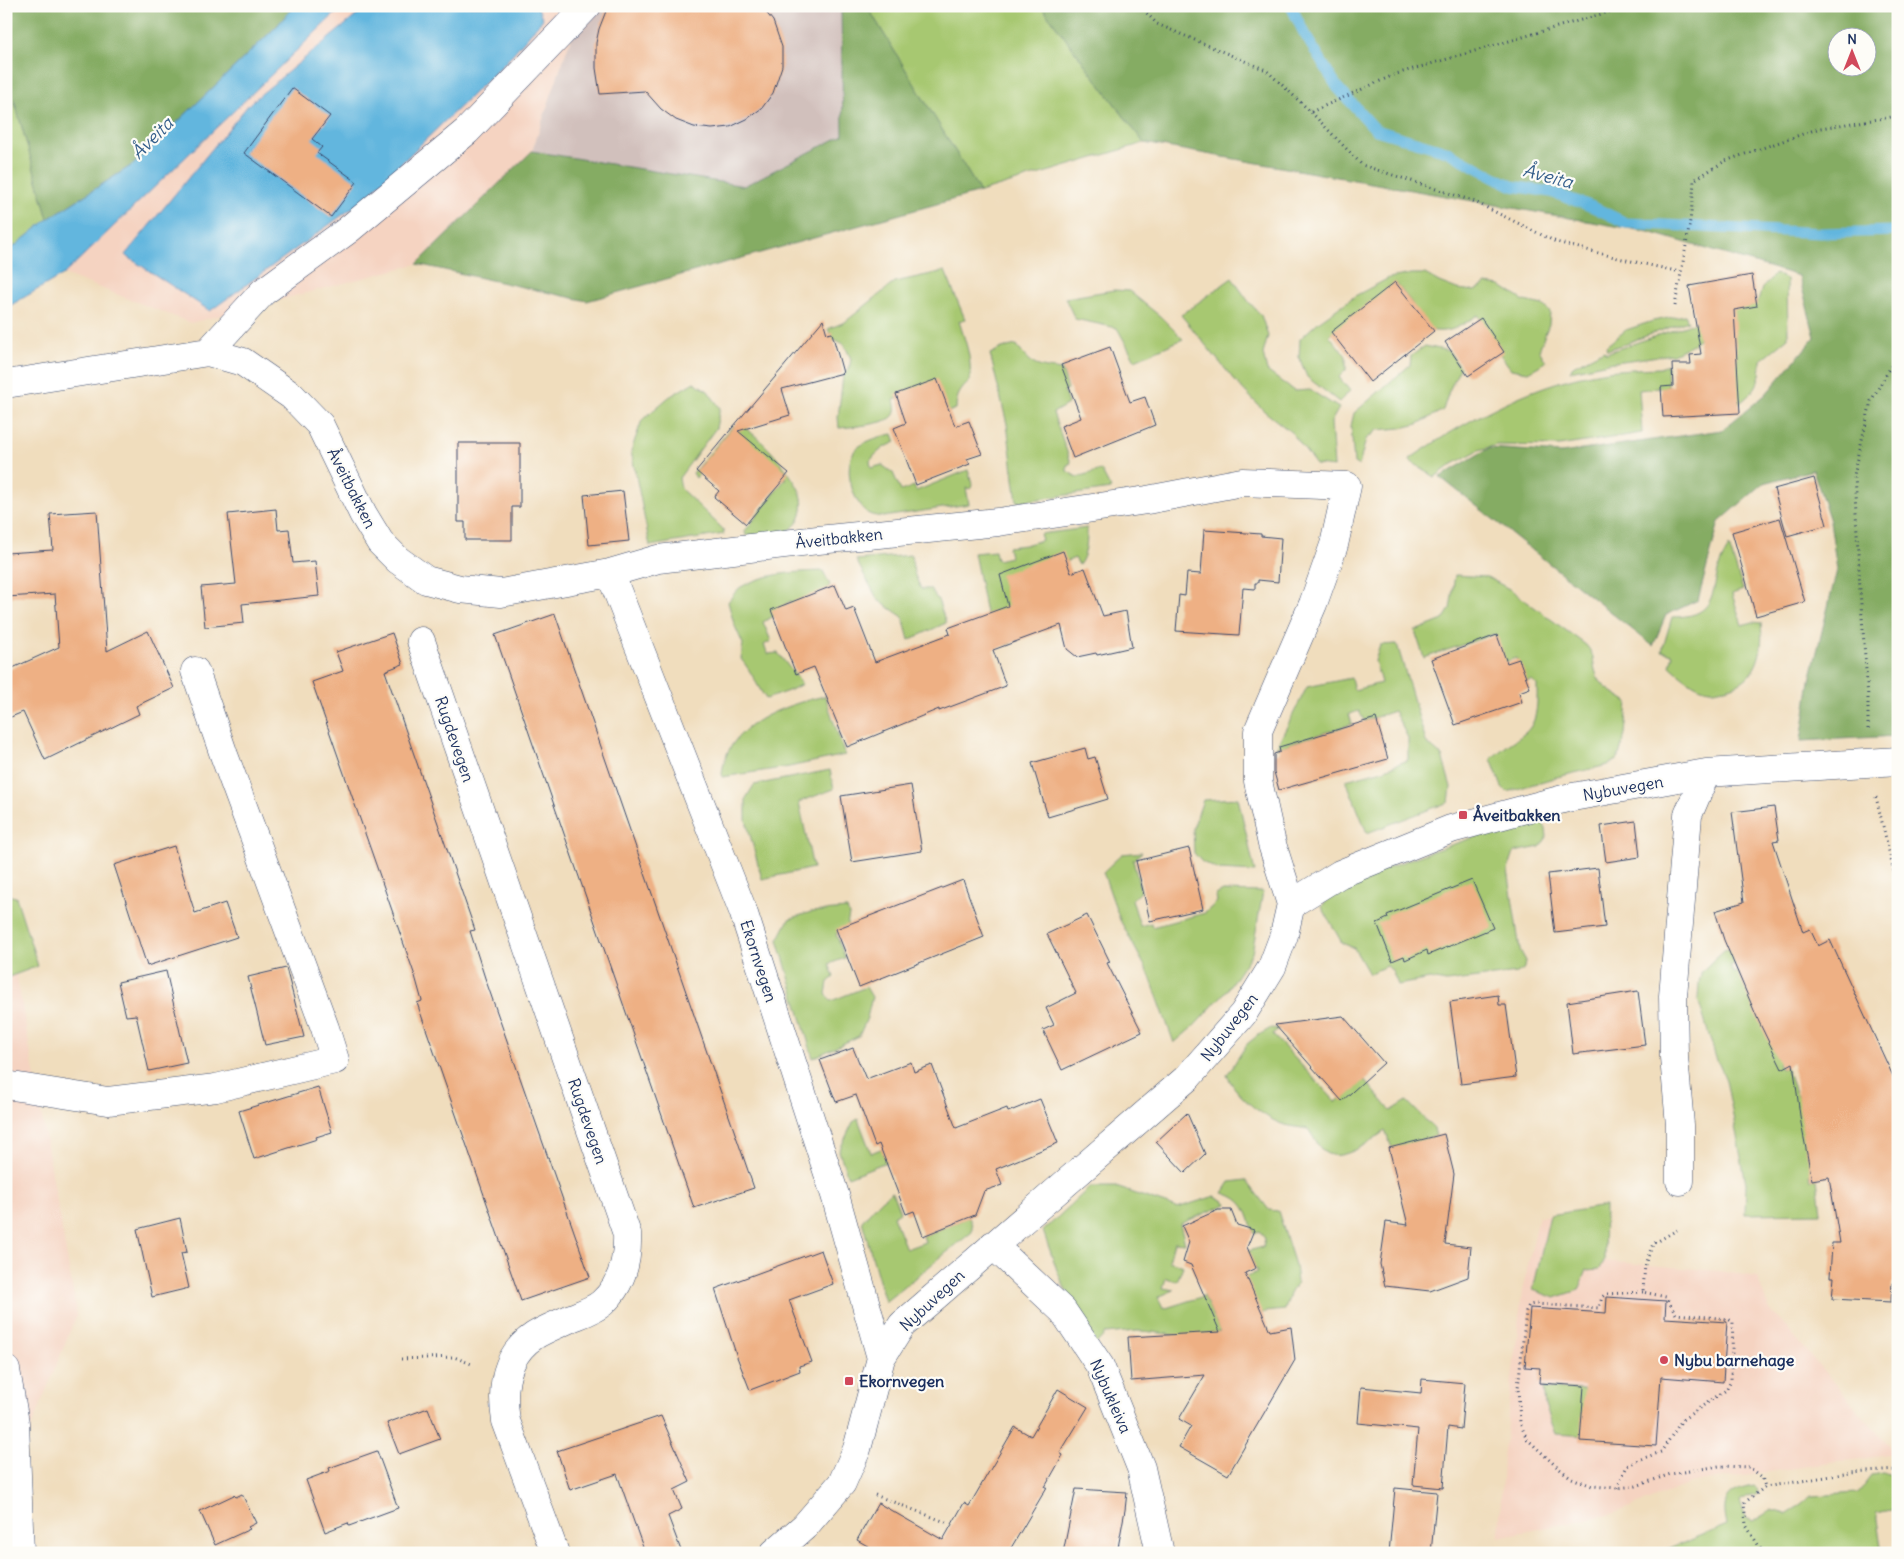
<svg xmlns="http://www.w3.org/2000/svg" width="1904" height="1559" viewBox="0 0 1904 1559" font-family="Delius,sans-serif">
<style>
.built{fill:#f5d3c1}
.industrial{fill:#d1c0bc}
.green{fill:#a7c871;stroke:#617c68}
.forest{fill:#85ac63;stroke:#506e60;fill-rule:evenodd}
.water{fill:#62b6de;stroke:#3e729e}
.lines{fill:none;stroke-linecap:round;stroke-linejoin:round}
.stream{stroke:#62b6de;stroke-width:11}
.building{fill:#eeb084}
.minor-casing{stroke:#3b496c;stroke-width:29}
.path{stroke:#3b496c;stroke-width:3;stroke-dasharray:1 4;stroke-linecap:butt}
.minor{stroke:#fff;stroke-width:28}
.poi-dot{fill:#d1495b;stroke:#fdfcf7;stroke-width:2}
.labels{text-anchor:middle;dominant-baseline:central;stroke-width:4.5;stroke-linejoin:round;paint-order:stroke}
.street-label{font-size:16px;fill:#1b2f5e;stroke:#fdfcf7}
.poi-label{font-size:16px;font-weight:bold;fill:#1b2f5e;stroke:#fdfcf7;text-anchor:start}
.water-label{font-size:18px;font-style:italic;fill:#345e8b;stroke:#fdfcf7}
</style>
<rect width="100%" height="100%" fill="#fdfcf7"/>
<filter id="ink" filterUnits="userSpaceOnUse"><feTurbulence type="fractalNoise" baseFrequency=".02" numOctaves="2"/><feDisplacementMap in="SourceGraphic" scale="10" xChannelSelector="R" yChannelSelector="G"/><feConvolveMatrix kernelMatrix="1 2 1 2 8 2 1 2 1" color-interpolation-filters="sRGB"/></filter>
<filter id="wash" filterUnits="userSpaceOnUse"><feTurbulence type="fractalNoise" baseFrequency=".0096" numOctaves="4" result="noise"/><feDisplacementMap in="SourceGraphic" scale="20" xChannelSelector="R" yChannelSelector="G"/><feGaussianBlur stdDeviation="1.12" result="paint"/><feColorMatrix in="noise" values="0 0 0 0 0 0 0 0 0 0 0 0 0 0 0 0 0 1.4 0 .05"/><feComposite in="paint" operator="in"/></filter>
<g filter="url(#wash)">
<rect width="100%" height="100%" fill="#f0ddbd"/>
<!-- built -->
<path class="built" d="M343,6H582L532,151L417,264L191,323L64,274Z
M6,915L77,1314L6,1490Z
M1605,1206L1604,1261L1719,1271L1757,1277L1768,1307L1896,1454L1716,1479L1690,1484L1609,1515L1499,1537L1503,1458L1522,1291L1539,1216Z"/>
<!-- industrial -->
<path class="industrial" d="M582,6H841L843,135L744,186L532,151Z"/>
<!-- green -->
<path class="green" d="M867,6H1041L1144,143L980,192Z
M6,71L48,219L6,253Z
M945,271L965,319L959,321C966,344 972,357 970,381C960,390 956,396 956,409L932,418L920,389L894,400C895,405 897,411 893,416C887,424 851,427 839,428L838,417L843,377L849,369L851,359L844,344L832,338L828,329L845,322L895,282Z
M1412,274H1425L1439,282L1457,289L1475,291L1486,284L1501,286L1524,301L1543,305L1550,312L1549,324L1539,350L1546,362L1528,372L1511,369L1499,353L1478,315C1458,327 1452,334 1428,330L1411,302L1396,283L1329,335L1346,356V370L1339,377L1350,391L1339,402L1307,377L1299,357L1300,339L1317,323L1355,296L1389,278Z
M1775,274L1787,279L1788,338L1761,360C1761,383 1756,391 1737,405L1714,313L1754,305L1757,303L1762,288Z
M1232,278L1249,302L1261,315L1268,336L1263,354L1267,371L1294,391L1310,390L1339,408L1331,422L1334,467L1316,465L1292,433L1264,411L1235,381L1181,315Z
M1114,290L1129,291L1161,317L1183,339L1135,360L1117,328L1075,319L1065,298Z
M1685,315L1688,321L1607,350L1606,346L1626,330L1653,321Z
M1700,321L1703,333L1693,344L1673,354L1608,363L1570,371L1573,366L1604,350L1606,353Z
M1017,345C1030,367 1038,367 1062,370L1068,389L1064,391L1068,404L1053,413L1071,463L1067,465V471L1077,477L1101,470L1111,489L1017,502L1007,424L990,354L1002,348Z
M1425,346L1449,351L1460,368L1449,391L1443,410L1418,424L1401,428L1378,430L1366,439L1359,466L1354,463L1351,426L1354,413L1410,365L1411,356Z
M1667,364L1668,387L1639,390L1642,433L1559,446L1497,445L1479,450L1451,465L1435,477L1410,461L1411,458C1464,422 1527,386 1591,374C1613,369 1637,369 1660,368Z
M694,382L708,391L720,408L716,428L679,478L681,489L723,529L724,534L650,546L631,451L642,420L669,397Z
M733,426C736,426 738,426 741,426C758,433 799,480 802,498C804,511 800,524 788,531C780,535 756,535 746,536L745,531L786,478L730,435L696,478L693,473Z
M893,434L896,442L883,448L875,455L870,461L871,468L882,465L893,473L901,491L914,486L916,491L968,470L972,484L971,489L966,488L969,504L883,517C879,516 873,516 869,514C852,504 841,463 857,448C867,440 881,436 893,434Z
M1087,528C1087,540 1087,555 1079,565L1075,558L1065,562L1015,617L1003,621L1011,644L1000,646L984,625L986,613L974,553L995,551L997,560L1010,557L1008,547L1025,545L1042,540L1040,534Z
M1729,546L1743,590L1732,594L1742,625L1753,622L1761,623C1764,651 1758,682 1725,688C1721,688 1714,691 1710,690C1696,689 1680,675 1670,666L1673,654L1662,651L1672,617C1713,617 1711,599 1719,567C1721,560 1726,553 1729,546Z
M911,555L914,573L921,589H930L938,600L946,623L909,640L903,617L878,600L856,560Z
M823,571L830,585L822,594L793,607L790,601L783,606V611L763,622L771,641L764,645L768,654L778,653L802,684L791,690L766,699C757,686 752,672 741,659L743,644L734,624L728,602C732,597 736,590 741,587C765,573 796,572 823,571Z
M1455,575L1487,577L1511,590L1586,645C1595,656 1592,657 1595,670C1599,687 1615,693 1628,702L1625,734L1618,759L1608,765L1557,777L1507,792L1502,787L1491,759C1524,728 1539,740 1537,685L1532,680L1525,682L1516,658L1504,662L1494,634L1424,658L1415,631L1443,620L1450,609Z
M1397,644L1426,742L1442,756L1451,787L1449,802L1367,833L1346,780L1383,770L1408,760V738L1394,711L1364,721L1359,711L1349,714L1352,724L1276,748L1307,687L1351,678L1354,690L1381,683L1375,661L1380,645Z
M825,696L845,755L789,767L722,777C723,726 783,705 825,696Z
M830,770L834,789L799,802L813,868L762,879L746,820V798L754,785Z
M1238,798L1255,872L1219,870L1202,862L1194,853L1193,828L1203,800Z
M1540,818L1546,829L1547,837L1540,847L1514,852L1508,870L1520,950L1526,961L1525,968L1517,973L1446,982L1430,979L1398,985L1392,970L1386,966L1369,974L1354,948L1342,943L1322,907C1340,875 1500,829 1540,818Z
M1142,852L1133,860L1141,892L1132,899L1140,926L1151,923L1152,927L1205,913L1217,902L1216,895L1223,891L1263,892L1252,953L1228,989L1195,1025L1174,1043L1149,974L1120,920L1103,872L1122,854Z
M6,895L16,897L38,966L6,978Z
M847,909L849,915L846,930L836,934L845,958L829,964L834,977L828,982L826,994L831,1001L866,987L872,997L867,1018L859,1036L813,1058L778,940L789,919L811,912Z
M1745,944L1750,957L1730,966L1733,973L1739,972L1782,1062L1778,1064L1781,1069L1786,1067L1795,1092L1802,1102L1814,1173L1810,1174L1811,1180L1817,1179L1821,1213L1745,1214L1746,1183L1726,1080L1715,1055L1698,999L1699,982L1702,971L1724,950Z
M1271,1028L1279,1029L1273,1035L1336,1102L1364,1079L1391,1111L1407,1101L1434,1129L1436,1136L1392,1148L1385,1131C1370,1141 1342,1164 1324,1152C1319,1148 1312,1134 1308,1129C1297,1127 1283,1126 1273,1120C1255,1110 1235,1094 1227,1075L1247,1044L1257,1036Z
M858,1119L871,1153L888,1146L934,1143L848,1177L839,1151L853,1122Z
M1246,1180L1269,1210L1278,1211L1295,1265L1297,1282L1290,1294L1285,1310L1265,1312L1260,1314L1244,1278L1257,1272L1248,1251L1263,1247L1265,1239L1260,1231L1254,1233C1247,1212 1246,1200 1223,1193L1230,1182Z
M1090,1187H1116L1177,1208L1215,1196L1226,1202L1227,1204L1180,1224L1185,1243L1174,1242L1169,1261L1183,1266L1177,1281L1166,1278L1163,1288L1174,1290L1158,1297L1163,1309L1204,1296L1220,1331C1194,1343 1164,1331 1136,1331C1126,1332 1115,1333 1105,1334L1096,1344L1072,1304L1058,1273L1043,1231Z
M892,1192L900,1212L893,1216L906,1249L925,1242L923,1236L969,1217L972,1225V1232L885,1302L862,1221L881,1200Z
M1605,1206L1604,1261L1600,1269L1587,1270L1579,1290L1555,1298L1533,1290L1550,1215Z
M1543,1388L1589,1390L1587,1436L1556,1434L1545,1405Z
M1882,1474L1898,1476V1509L1876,1513L1882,1553H1659L1727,1525C1721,1500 1727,1491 1753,1486L1758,1490L1756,1495L1747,1497L1740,1502L1746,1518L1753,1521L1771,1510L1786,1514L1801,1505L1811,1496L1858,1493L1871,1476Z"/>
<!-- forest -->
<path class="forest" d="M6,6H294L277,26L134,164L48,219L6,71Z
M841,6H867L980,192L587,301L417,264L532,151L744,186L843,135Z
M1041,6H1898V736L1801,741L1810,680L1837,570L1830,521L1813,470L1764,483L1719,522L1698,600L1666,615L1653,646L1440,477L1489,448L1561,453L1722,430L1765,395L1815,337L1799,276L1649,232L1144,143ZM1836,38H1866V68H1836Z"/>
<!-- water -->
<path class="water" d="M294,6H343L64,274L6,308V253L48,219L134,164L277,26Z
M368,6H537L543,19L504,64L362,201L210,311L125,255L249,104Z"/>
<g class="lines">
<!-- stream -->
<path class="stream" d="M1291,6L1304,33L1337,87L1376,130L1446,151L1512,186L1551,192L1593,207L1626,223L1820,233L1898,231"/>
</g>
<g id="blocks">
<!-- building -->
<path class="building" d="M608,6H761L773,21L782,47V66L773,93L762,108L747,119L730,127L712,129L694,127L676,120L661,109L645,91L600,94L596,68V43L599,29Z
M292,88L330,116L312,139L322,147L317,153L357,182L331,217L244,153Z
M1752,275L1757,306L1734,310L1740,413L1663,417L1661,387L1673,386L1672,364H1691L1690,355L1701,354L1689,286Z
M1395,282L1434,331L1370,382L1331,332Z
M1481,318L1504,352L1468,376L1445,342Z
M823,320L827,334L832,333L843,373L782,389L790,415L738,431L789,473L746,524L714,497L719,491L696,471Z
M1110,347L1130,402L1145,397L1155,425L1073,458L1061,426L1081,418L1061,365Z
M937,379L955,426L969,421L982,454L967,459L970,464L916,485L894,428L906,423L896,394Z
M458,443H520V507H512V540H465V522H458Z
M1814,478L1827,525L1787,536L1774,489Z
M623,491L629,541L589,545L584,495Z
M276,509L278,530L289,529L293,563L315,561L319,596L242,604L244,623L205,627L201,587L236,584L228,514Z
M97,511L107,651L148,631L174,688L136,706L139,714L45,760L23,712L6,719V671L59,647L55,594L6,597V553L53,550L50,514Z
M1780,518L1805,602L1756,616L1732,532Z
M1204,530L1261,534V536L1281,538L1278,582L1258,580V583H1255V589L1243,588L1239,635L1176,631L1179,595L1185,596L1187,573L1201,574Z
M1063,551L1071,573L1085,568L1103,616L1126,611L1132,647L1097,655L1096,653L1077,657L1067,649L1061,625L993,650L1006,686L939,711V709L847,747L814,667L796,674L771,610L835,585L846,611L854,608L875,662L950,634L948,628L1008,606L1000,575Z
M555,614L754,1188L694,1208L495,635Z
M392,633L403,664L385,671L475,930L470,931L485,978L590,1277L521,1301L417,1003L422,1001L415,976L312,682L343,671L336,652Z
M1497,635L1507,663L1519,659L1530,688L1519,692L1522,702L1455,725L1431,659Z
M1376,718L1388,759L1279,790L1274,772V754L1280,752L1279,747Z
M1085,748L1088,759L1095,757L1108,799L1048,817L1032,763Z
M911,785L922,851L852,862L841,796Z
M1774,807L1779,840L1773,841L1803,932L1810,929L1818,946L1830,940L1898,1087V1283H1892L1891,1302L1832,1299L1834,1277H1830L1832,1243H1840L1829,1177L1812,1180L1801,1123L1793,1063L1782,1069L1759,1022L1724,940L1715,911L1744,902L1732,812Z
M1636,821L1640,857L1606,862L1601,826Z
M174,846L195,913L225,903L237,937L147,966L114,865Z
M1189,848L1203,909L1150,921L1136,861Z
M1598,868L1605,927L1555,933L1548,874Z
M963,880L984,937L859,987L836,929Z
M1472,880L1493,928L1428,955L1427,950L1405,960L1404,956L1392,961L1377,923L1388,918L1387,915Z
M1087,915L1110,962L1107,963L1142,1032L1062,1070L1043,1030L1054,1025L1046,1008L1076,993L1047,934Z
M286,968L304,1037L265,1045L248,977Z
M166,971L187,1063L149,1071L136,1015L126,1016L118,982Z
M1638,991L1645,1045L1573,1054L1567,1002Z
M1498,995L1499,1005H1506L1516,1077L1461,1084L1450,1002Z
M1343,1016L1384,1063L1342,1101L1275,1025Z
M853,1048L866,1079L911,1062L914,1072L932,1065L956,1128L1007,1108L1008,1112L1040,1099L1058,1143L996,1169L1002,1185L984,1191L975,1215L923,1236L914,1211L906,1214L879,1144L875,1146L856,1095L836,1102L820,1060Z
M318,1087L332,1132L316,1137L317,1139L254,1159L239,1111Z
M1187,1113L1205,1154L1185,1173L1156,1142Z
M1444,1134L1454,1174L1445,1244L1471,1247L1468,1277L1430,1291L1385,1286L1380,1264L1386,1222L1408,1225L1389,1148Z
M1218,1210H1231L1237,1225L1254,1230L1247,1247L1256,1268L1245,1273L1270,1331L1291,1327L1295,1360L1228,1475L1179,1447L1191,1426L1179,1419L1205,1375L1131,1381L1128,1337L1220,1332L1191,1265L1183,1262L1189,1242L1182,1226Z
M180,1218L187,1252L181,1253L189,1288L152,1297L137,1229Z
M821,1250L833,1284L789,1300L812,1362L799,1366L800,1371L750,1390L737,1357L715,1289Z
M1607,1297L1666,1301L1665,1318L1727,1322L1723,1382L1661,1377L1656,1446L1580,1441L1584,1386L1539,1383L1540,1368L1525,1367L1530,1308L1606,1313Z
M1422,1379L1465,1383L1461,1429L1448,1427L1443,1488L1413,1485L1418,1429L1358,1423L1361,1387L1421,1393Z
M1058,1389L1088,1407L1060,1453L1063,1455L1045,1487H1047L1008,1553H880L857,1540L878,1503L943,1540L964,1503L969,1506L1015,1427L1031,1436Z
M428,1408L440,1439L399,1454L387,1423Z
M661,1416L690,1482L674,1490L682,1509L668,1516L682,1553H645L617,1474L570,1490L557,1451Z
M377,1451L398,1508L349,1526L348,1523L325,1532L306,1480L330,1471L329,1468Z
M1395,1488L1437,1492L1431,1553H1389Z
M1076,1489L1127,1492L1125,1510L1117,1553H1063Z
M242,1494L256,1523L248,1527L250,1529L215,1545L200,1511L234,1495L236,1497Z"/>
</g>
</g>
<g filter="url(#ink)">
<use href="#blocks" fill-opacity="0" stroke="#3b496c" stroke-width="1"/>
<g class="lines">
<defs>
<path id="minor" d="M208,352L263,292L348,230L467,131L587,6
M6,384L208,352L243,362L292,396L320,425L363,514L380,542L398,560L426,580L460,589L501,593L610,573L658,559L818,540L998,522L1147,500L1242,482L1347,486L1334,545L1313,604L1258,731V781L1272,844L1291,904
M610,573L743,911L835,1195L881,1358
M421,641L627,1234C628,1260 622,1285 602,1303C594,1310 581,1314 571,1318C559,1324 545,1329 534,1336C504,1356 501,1390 506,1421L555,1553
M6,1085L108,1101L216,1088L335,1060L325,1028L224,755L195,671
M1680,1181V1125L1674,1057L1673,996L1688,815L1706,773
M993,1245L1063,1311L1100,1366L1141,1468L1160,1553
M6,1370L15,1423L20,1553
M774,1553L805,1526L842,1483L857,1449L881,1358L902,1325L1187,1078L1243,1014L1272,967L1284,935L1291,904L1340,874L1451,829L1567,798L1706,773L1898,761"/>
</defs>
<!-- minor casing -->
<use href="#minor" class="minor-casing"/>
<!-- path -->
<path class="path" d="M1140,6L1157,24L1266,70L1311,112L1362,165L1473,201L1556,242L1618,258L1680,272
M1311,112L1396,74L1629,6
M1675,306C1682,264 1692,223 1694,180L1725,161L1820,128L1898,116
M1868,729V697L1860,590L1854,476L1871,401L1898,354
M1876,797L1898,889
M1643,1292L1606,1294L1602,1297L1599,1308L1535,1304L1529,1305L1526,1311L1518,1388L1520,1423L1527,1439L1557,1467L1572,1478L1592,1486L1617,1488L1636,1486L1671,1474L1719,1466L1749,1467L1762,1477L1765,1487
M401,1359L454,1357L474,1365
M1617,1488L1627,1466L1638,1460L1661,1452L1682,1420L1726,1390L1731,1380L1733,1322L1728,1319L1676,1314L1666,1297L1643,1292L1645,1264L1653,1244L1677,1230
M875,1495L948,1523
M1763,1553L1746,1525L1744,1503L1765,1487L1850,1473L1898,1470"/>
<!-- minor -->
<use href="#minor" class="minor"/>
</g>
</g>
<!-- markers -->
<g class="poi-dot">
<rect x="1458" y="810" width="10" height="10" rx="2.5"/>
<circle cx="1664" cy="1360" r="5"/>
<rect x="844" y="1376" width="10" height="10" rx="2.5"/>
</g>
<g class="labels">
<!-- street labels -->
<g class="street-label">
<text transform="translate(352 488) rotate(63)">Åveitbakken</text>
<text transform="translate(839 538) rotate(-6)">Åveitbakken</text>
<text transform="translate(455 739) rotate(71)">Rugdevegen</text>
<text transform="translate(1623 788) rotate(-10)">Nybuvegen</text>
<text transform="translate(759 961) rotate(72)">Ekornvegen</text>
<text transform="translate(1229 1027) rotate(-52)">Nybuvegen</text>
<text transform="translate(588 1121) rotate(71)">Rugdevegen</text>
<text transform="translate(932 1300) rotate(-43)">Nybuvegen</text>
<text transform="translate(1111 1396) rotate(66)">Nybukleiva</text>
</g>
<!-- poi labels -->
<g class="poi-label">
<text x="1473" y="815">Åveitbakken</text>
<text x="1674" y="1360">Nybu barnehage</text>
<text x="859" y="1381">Ekornvegen</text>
</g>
<!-- water labels -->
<g class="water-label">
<text transform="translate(152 138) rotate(-45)">Åveita</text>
<text transform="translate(1548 176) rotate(15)">Åveita</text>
</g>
</g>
<!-- margin -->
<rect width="1904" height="1559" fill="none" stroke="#fdfcf7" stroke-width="25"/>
<!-- north arrow -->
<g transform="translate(1852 52)"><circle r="24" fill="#fdfcf7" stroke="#a3aaba"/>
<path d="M0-4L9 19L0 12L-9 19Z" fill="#d1495b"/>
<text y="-8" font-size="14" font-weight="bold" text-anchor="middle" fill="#1b2f5e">N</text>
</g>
</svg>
